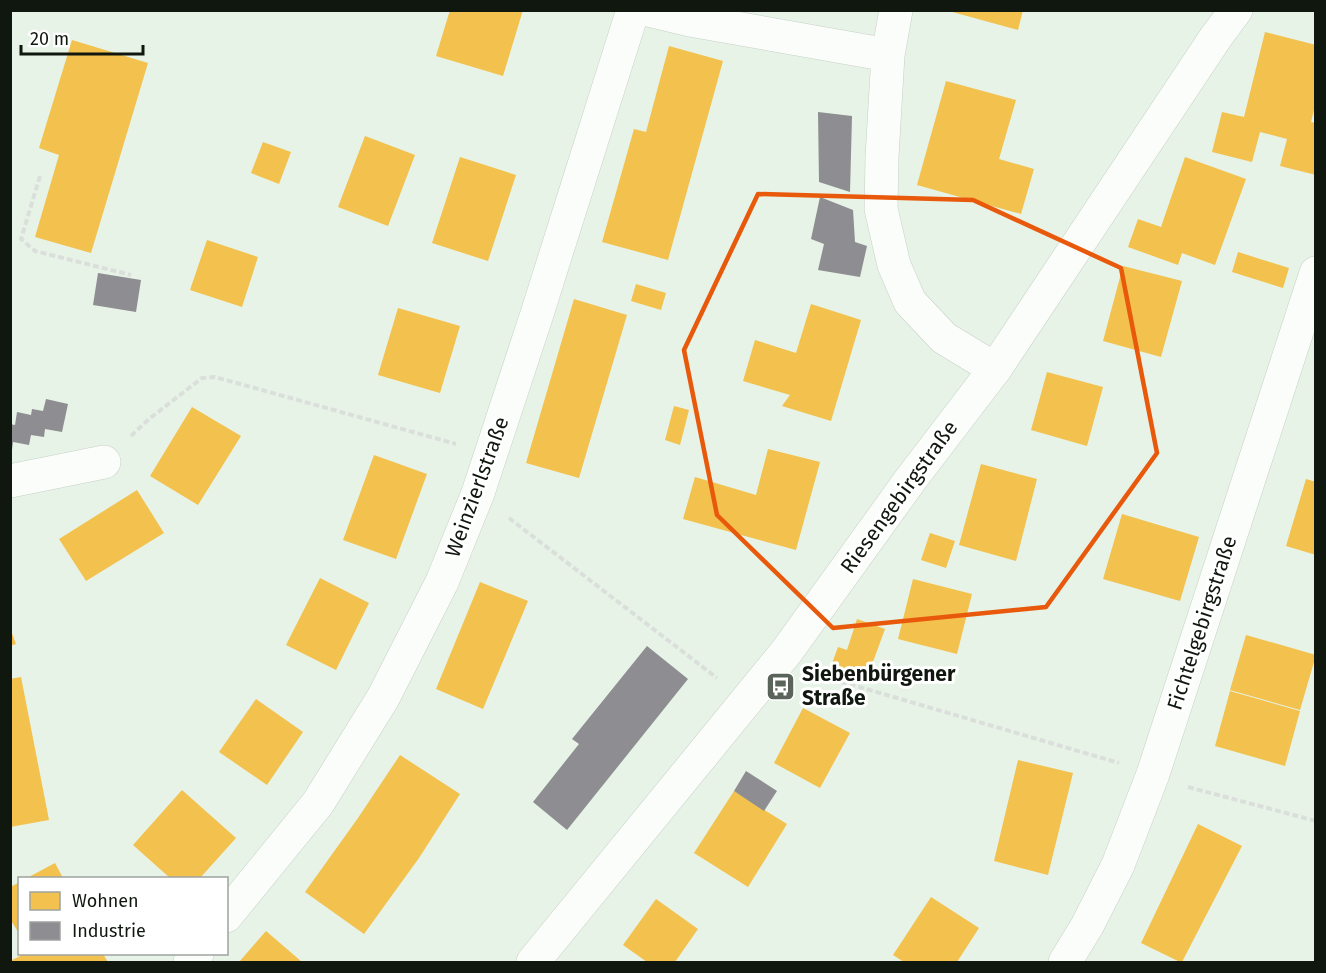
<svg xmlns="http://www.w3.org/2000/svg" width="1326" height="973" viewBox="0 0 1326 973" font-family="'Fira Sans',sans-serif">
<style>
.homes{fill:#f2c14e}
.industry{fill:#8d8d92}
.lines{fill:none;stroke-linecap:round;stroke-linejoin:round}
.minor-casing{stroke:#c7d0c6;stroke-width:34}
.tertiary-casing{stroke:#c7d0c6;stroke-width:34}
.path{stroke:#dbdfdb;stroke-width:4;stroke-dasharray:6 3;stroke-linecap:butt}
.minor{stroke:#fbfdfb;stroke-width:33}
.tertiary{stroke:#fbfdfb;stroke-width:33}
.marked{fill:none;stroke:#e8590c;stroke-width:4.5;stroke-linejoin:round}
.labels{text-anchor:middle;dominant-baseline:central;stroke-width:6;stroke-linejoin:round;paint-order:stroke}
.street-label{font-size:21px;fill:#0f170e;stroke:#fff}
.poi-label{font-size:21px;font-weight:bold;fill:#0f170e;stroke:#fff;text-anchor:start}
</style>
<rect width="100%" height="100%" fill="#e7f3e6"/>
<!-- homes -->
<path class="homes" d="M450,10H523L503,76L436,56Z
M945,10H1023L1018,30Z
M1265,32L1316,45V102L1311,122L1316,123V175L1280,166L1287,139L1260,132L1252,162L1212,152L1222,112L1244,117Z
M72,40L148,63L91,253L35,237L59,155L39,148Z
M669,46L723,61L668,260L602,242L634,129L646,132Z
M946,81L1016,100L999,159L1034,169L1021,214L917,185Z
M365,136L415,155L388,226L338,207Z
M263,142L291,152L279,184L251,173Z
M460,157L516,175L488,261L432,243Z
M1185,157L1246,179L1215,265L1182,253L1178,265L1128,247L1138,219L1161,227Z
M207,240L258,257L242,307L190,290Z
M1238,252L1289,268L1283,288L1232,272Z
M1123,266L1182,281L1161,357L1103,341Z
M636,284L666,293L661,310L631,301Z
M574,299L627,315L579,478L526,463Z
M811,304L861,320L831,421L782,406L790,395L743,381L755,340L796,353Z
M398,308L460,326L440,393L378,375Z
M1047,372L1103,387L1087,446L1031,430Z
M674,406L689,410L680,445L665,440Z
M192,407L241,436L198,505L150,476Z
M768,449L820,462L796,550L683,519L695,477L756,495Z
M374,455L427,474L396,559L343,540Z
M981,464L1037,479L1016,561L959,545Z
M1306,479L1316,482V555L1286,546Z
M137,490L164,533L86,581L59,539Z
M1122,514L1199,537L1180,601L1103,579Z
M930,533L955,541L946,568L921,560Z
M320,578L369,603L336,670L286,645Z
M913,579L972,594L957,654L898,639Z
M480,582L528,601L483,709L436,689Z
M857,619L885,629L866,681L830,669L838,647L847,650Z
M10,628L16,644L10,646Z
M1246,635L1316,655L1300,710L1230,690Z
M21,677L49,820L10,827V679Z
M1230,691L1300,711L1285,766L1215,746Z
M256,699L303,732L267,785L219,752Z
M803,708L850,733L820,788L774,763Z
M400,755L460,794L419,858L364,934L305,892L358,818Z
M1018,760L1073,773L1048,875L994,861Z
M182,790L236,838L200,878H170L133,845Z
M734,791L787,824L748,887L694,853Z
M1198,824L1242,846L1182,962H1180L1141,943Z
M55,863L63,878H27Z
M20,882V935L10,919V887Z
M931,897L979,928L957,962H904L893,955Z
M656,899L698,929L675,962H647L623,945Z
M266,931L302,962H239Z
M24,954H103L108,962H10V961Z"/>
<!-- industry -->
<path class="industry" d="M818,112L852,116L850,192L819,182Z
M820,197L853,210L855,242L867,246L860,277L818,270L824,244L811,239Z
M98,273L141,280L136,312L93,305Z
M46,399L68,404L62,432L45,429L44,437L31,435L29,445L13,442L12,450H10V424L15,425L17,412L31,415L32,409L43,411Z
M647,646L688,679L567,830L533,802L579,744L572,739Z
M746,771L777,791L764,811L734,791Z"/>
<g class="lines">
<defs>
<path id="minor" d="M648,10L690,20L888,55
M896,10L888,55L882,157L881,209L894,265L910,302L944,338L995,369
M10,481L104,462
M226,916L318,803L383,698L442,582L478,493L536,317L633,10
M190,962L197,954
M1065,962L1087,926L1118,865L1153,774L1316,273"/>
<path id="tertiary" d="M533,962L787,651L911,479L995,369L1216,37L1236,10"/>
</defs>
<!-- minor casing -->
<use href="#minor" class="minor-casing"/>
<!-- tertiary casing -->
<use href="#tertiary" class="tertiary-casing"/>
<!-- path -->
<path class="path" d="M40,176L21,239L35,251L131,275
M131,436L149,419L202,378L215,377L456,444
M509,518L717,678
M815,674L1119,763
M1188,787L1316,821"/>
<!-- minor -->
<use href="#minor" class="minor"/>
<!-- tertiary -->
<use href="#tertiary" class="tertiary"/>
</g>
<!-- marked area -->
<path class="marked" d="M758,194L973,200L1121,268L1157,453L1046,607L833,628L717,515L684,350Z"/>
<!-- icons -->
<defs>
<symbol id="bus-square" viewBox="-11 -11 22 22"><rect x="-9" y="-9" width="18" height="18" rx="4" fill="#5b645a" stroke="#fff"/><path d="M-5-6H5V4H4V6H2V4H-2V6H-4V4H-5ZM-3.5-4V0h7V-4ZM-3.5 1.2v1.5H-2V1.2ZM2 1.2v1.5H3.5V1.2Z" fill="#fff"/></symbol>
</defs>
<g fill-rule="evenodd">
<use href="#bus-square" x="764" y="670" width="33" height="33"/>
</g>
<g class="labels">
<!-- street labels -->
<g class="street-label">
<text transform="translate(477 487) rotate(-70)">Weinzierlstraße</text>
<text transform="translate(899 497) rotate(-54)">Riesengebirgstraße</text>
<text transform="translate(1202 623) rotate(-72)">Fichtelgebirgstraße</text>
</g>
<!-- poi labels -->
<g class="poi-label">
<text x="802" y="674">Siebenbürgener<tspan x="802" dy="24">Straße</tspan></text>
</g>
</g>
<!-- border -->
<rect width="1326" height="973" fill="none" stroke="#0f170e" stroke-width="24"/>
<!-- legend -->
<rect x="18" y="877" width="210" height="78" fill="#ffffff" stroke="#9fa29f" stroke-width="1.5"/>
<rect x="30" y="892" width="30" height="18" fill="#f2c14e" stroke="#9fa29f" stroke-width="1.5"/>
<text x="72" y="907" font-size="18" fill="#0f170e">Wohnen</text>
<rect x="30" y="922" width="30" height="18" fill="#8d8d92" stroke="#9fa29f" stroke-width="1.5"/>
<text x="72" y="937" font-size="18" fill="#0f170e">Industrie</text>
<!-- scale -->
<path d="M21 45v9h122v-9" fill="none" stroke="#0f170e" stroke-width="3"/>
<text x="30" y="45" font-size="18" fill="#0f170e" stroke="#ffffff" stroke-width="4.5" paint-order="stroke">20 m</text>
</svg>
